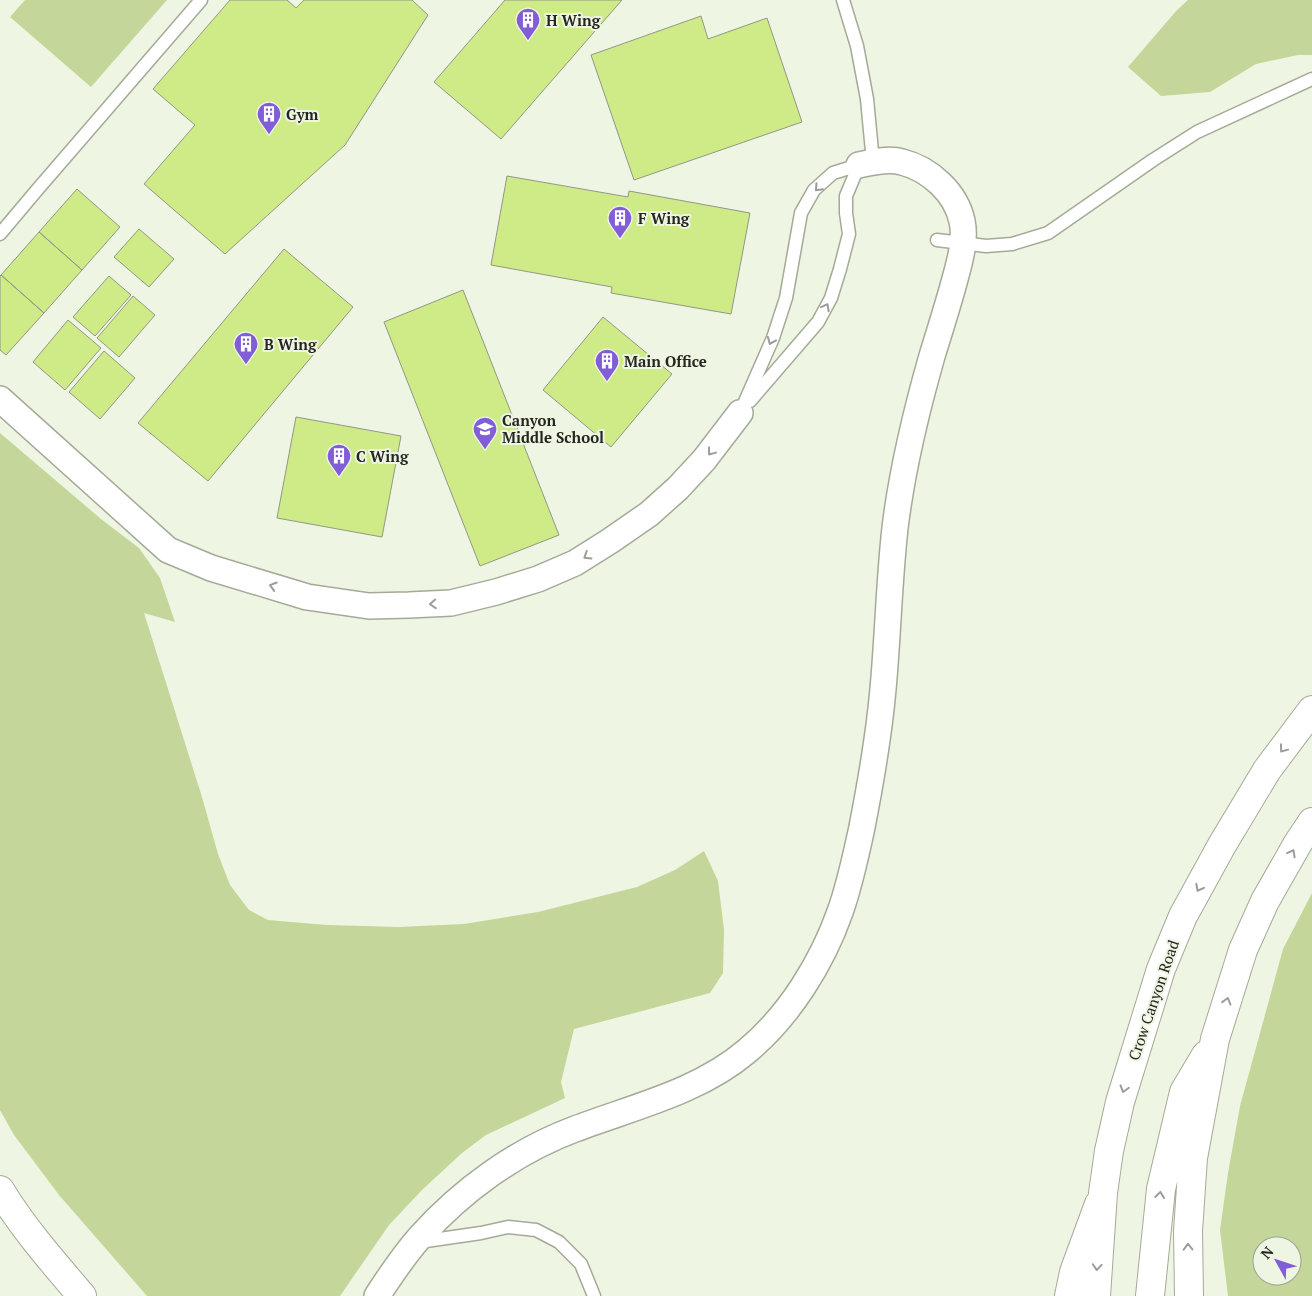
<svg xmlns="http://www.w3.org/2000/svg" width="1312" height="1296" viewBox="0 0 1312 1296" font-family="'PT Serif',serif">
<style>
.green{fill:#c4d699;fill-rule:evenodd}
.building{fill:#cfeb88;stroke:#929786}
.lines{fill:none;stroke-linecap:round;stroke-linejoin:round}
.service-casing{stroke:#a4aa98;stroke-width:15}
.minor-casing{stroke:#a4aa98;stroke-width:28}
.tertiary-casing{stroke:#a4aa98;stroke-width:30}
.secondary-casing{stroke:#a4aa98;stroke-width:30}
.service{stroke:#fff;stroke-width:12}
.minor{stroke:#fff;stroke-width:25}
.tertiary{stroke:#fff;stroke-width:28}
.secondary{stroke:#fff;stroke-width:28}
.oneway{stroke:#9c9d9b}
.labels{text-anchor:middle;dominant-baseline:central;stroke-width:4;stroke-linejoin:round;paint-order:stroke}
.poi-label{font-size:15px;font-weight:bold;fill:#242620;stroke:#eff5e3;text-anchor:start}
.street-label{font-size:15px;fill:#242620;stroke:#eff5e3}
</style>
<rect width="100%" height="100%" fill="#eff5e3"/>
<!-- green -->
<path class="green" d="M25,0H167L91,87L10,17Z
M1188,0H1312V55H1298L1256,64L1210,92L1161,96L1128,67L1177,10Z
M0,433L101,519L139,548L160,578L175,622L144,613L202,797L218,854L230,885L249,910L268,920L327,925L399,927L464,924L538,912L637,887L675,870L704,851L718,881L724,930L723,973L710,993L574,1029L561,1082L565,1098L486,1135L462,1153L423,1189L389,1225L340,1296H147L59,1195L14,1135L0,1110Z
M1312,893V1296H1228L1220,1230L1228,1173L1240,1106L1283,949ZM1262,1246H1292V1276H1262Z"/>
<!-- building -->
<path class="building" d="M230,0H287L296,8L304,0H412L428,15L345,145L225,254L144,184L195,125L153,89Z
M505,0H622L501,139L434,82Z
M701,16L708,39L767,18L802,122L634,180L591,55Z
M507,176L628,197L629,191L750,213L731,314L611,293L612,287L491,265Z
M77,189L120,227L82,270L39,232Z
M139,229L174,259L149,287L114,257Z
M39,232L82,270L44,313L1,275Z
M284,249L353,307L208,481L138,423Z
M1,275L44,313L6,355L0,350V276Z
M109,276L131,295L95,336L73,317Z
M463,290L559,535L480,566L384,322Z
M133,296L155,315L119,357L97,338Z
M603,317L672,374L611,447L543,390Z
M68,320L101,348L65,390L33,362Z
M104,351L135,378L100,419L69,392Z
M296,417L401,436L382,537L277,518Z"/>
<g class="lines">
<defs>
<path id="service" d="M843,0L857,46L867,99L873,162
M0,234L37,190L201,0
M937,240L986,246L1012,244L1048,233L1153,160L1197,132L1312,79
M750,401L818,322L831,298L840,269L849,234L846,213V196L859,165
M740,413L773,338L786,298L801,213L814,190L833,173L859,165
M419,1242L481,1233L508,1227L536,1230L559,1242L581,1264L594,1296"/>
<path id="minor" d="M0,399L168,550L211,568L307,597L369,606L409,605L451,603L496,592L538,579L575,563L610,541L649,514L678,488L704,460L740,413
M377,1296C390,1276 404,1255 420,1237C462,1190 516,1151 575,1129C633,1107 699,1092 747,1051C789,1016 822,963 840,912C850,884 856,855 862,827C871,781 879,735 883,689C888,635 889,582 895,528C902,470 916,412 932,356C940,330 948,305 955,279C960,261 966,239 962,221C956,193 930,169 902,162C889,158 872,162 859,165"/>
<path id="tertiary" d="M0,1190C23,1228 53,1262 82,1296
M1069,1296L1074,1272L1099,1204"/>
<path id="secondary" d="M1096,1296L1103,1193L1109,1151L1120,1102L1161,969L1183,916L1222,845L1267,770L1312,710
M1150,1296L1161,1189L1184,1092L1206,1055
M1189,1296L1188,1231L1193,1158L1215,1039L1243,950L1265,901L1298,843L1312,822"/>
</defs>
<!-- service casing -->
<use href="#service" class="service-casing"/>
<!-- minor casing -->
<use href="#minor" class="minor-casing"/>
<!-- tertiary casing -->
<use href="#tertiary" class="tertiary-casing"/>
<!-- secondary casing -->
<use href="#secondary" class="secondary-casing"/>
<!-- service -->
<use href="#service" class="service"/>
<!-- minor -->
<use href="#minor" class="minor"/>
<!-- tertiary -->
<use href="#tertiary" class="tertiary"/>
<!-- secondary -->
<use href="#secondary" class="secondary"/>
</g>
<!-- one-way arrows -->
<defs><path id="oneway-chevron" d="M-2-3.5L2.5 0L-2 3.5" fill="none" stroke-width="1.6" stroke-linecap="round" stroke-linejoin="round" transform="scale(1.25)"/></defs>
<g class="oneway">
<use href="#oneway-chevron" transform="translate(818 188) rotate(133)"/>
<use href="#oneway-chevron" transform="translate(826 307) rotate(-62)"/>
<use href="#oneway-chevron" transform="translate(771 341) rotate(112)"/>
<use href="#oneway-chevron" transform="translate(711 452) rotate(127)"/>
<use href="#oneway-chevron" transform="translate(587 556) rotate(148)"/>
<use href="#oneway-chevron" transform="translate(273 586) rotate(-163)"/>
<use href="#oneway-chevron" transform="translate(433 604) rotate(176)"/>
<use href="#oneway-chevron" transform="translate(1283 749) rotate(127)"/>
<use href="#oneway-chevron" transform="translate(1292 853) rotate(-61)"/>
<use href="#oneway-chevron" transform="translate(1199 888) rotate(118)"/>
<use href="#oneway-chevron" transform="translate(1227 1001) rotate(-73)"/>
<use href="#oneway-chevron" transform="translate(1124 1089) rotate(106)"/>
<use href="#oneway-chevron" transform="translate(1160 1195) rotate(-83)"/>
<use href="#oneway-chevron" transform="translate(1188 1247) rotate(-91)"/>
<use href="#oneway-chevron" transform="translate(1097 1267) rotate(94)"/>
</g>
<!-- icons -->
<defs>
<symbol id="building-pin" viewBox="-11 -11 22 30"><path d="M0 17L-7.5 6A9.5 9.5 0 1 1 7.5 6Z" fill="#815dd7" stroke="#eff5e3"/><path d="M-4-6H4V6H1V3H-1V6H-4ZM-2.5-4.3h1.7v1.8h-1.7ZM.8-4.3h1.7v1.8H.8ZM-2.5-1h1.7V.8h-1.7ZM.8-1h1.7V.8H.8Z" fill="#fff"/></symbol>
<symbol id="school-pin" viewBox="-11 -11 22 30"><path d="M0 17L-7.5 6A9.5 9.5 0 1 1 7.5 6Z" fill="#815dd7" stroke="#eff5e3"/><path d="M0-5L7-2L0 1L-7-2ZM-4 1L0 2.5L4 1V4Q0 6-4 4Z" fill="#fff"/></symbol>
</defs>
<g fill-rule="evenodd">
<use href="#building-pin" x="514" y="6" width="28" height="38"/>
<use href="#building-pin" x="255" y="100" width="28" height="38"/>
<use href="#building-pin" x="606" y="204" width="28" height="38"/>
<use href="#building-pin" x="232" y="330" width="28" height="38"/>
<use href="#building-pin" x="593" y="347" width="28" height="38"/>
<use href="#school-pin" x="471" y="415" width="28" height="38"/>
<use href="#building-pin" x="325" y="442" width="28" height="38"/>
</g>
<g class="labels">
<!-- poi labels -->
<g class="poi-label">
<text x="546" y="20">H Wing</text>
<text x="286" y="114">Gym</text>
<text x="638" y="218">F Wing</text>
<text x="264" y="344">B Wing</text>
<text x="624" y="361">Main Office</text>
<text x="502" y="420">Canyon<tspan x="502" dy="17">Middle School</tspan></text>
<text x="356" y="456">C Wing</text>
</g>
<!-- street labels -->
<g class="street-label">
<text transform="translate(1153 1000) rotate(-71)">Crow Canyon Road</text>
</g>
</g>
<!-- north arrow -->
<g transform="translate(1277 1261) rotate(310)"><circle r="24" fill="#eff5e3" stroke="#9ea295"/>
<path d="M0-4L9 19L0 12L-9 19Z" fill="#815dd7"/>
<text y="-8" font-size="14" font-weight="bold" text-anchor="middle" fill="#242620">N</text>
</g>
</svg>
